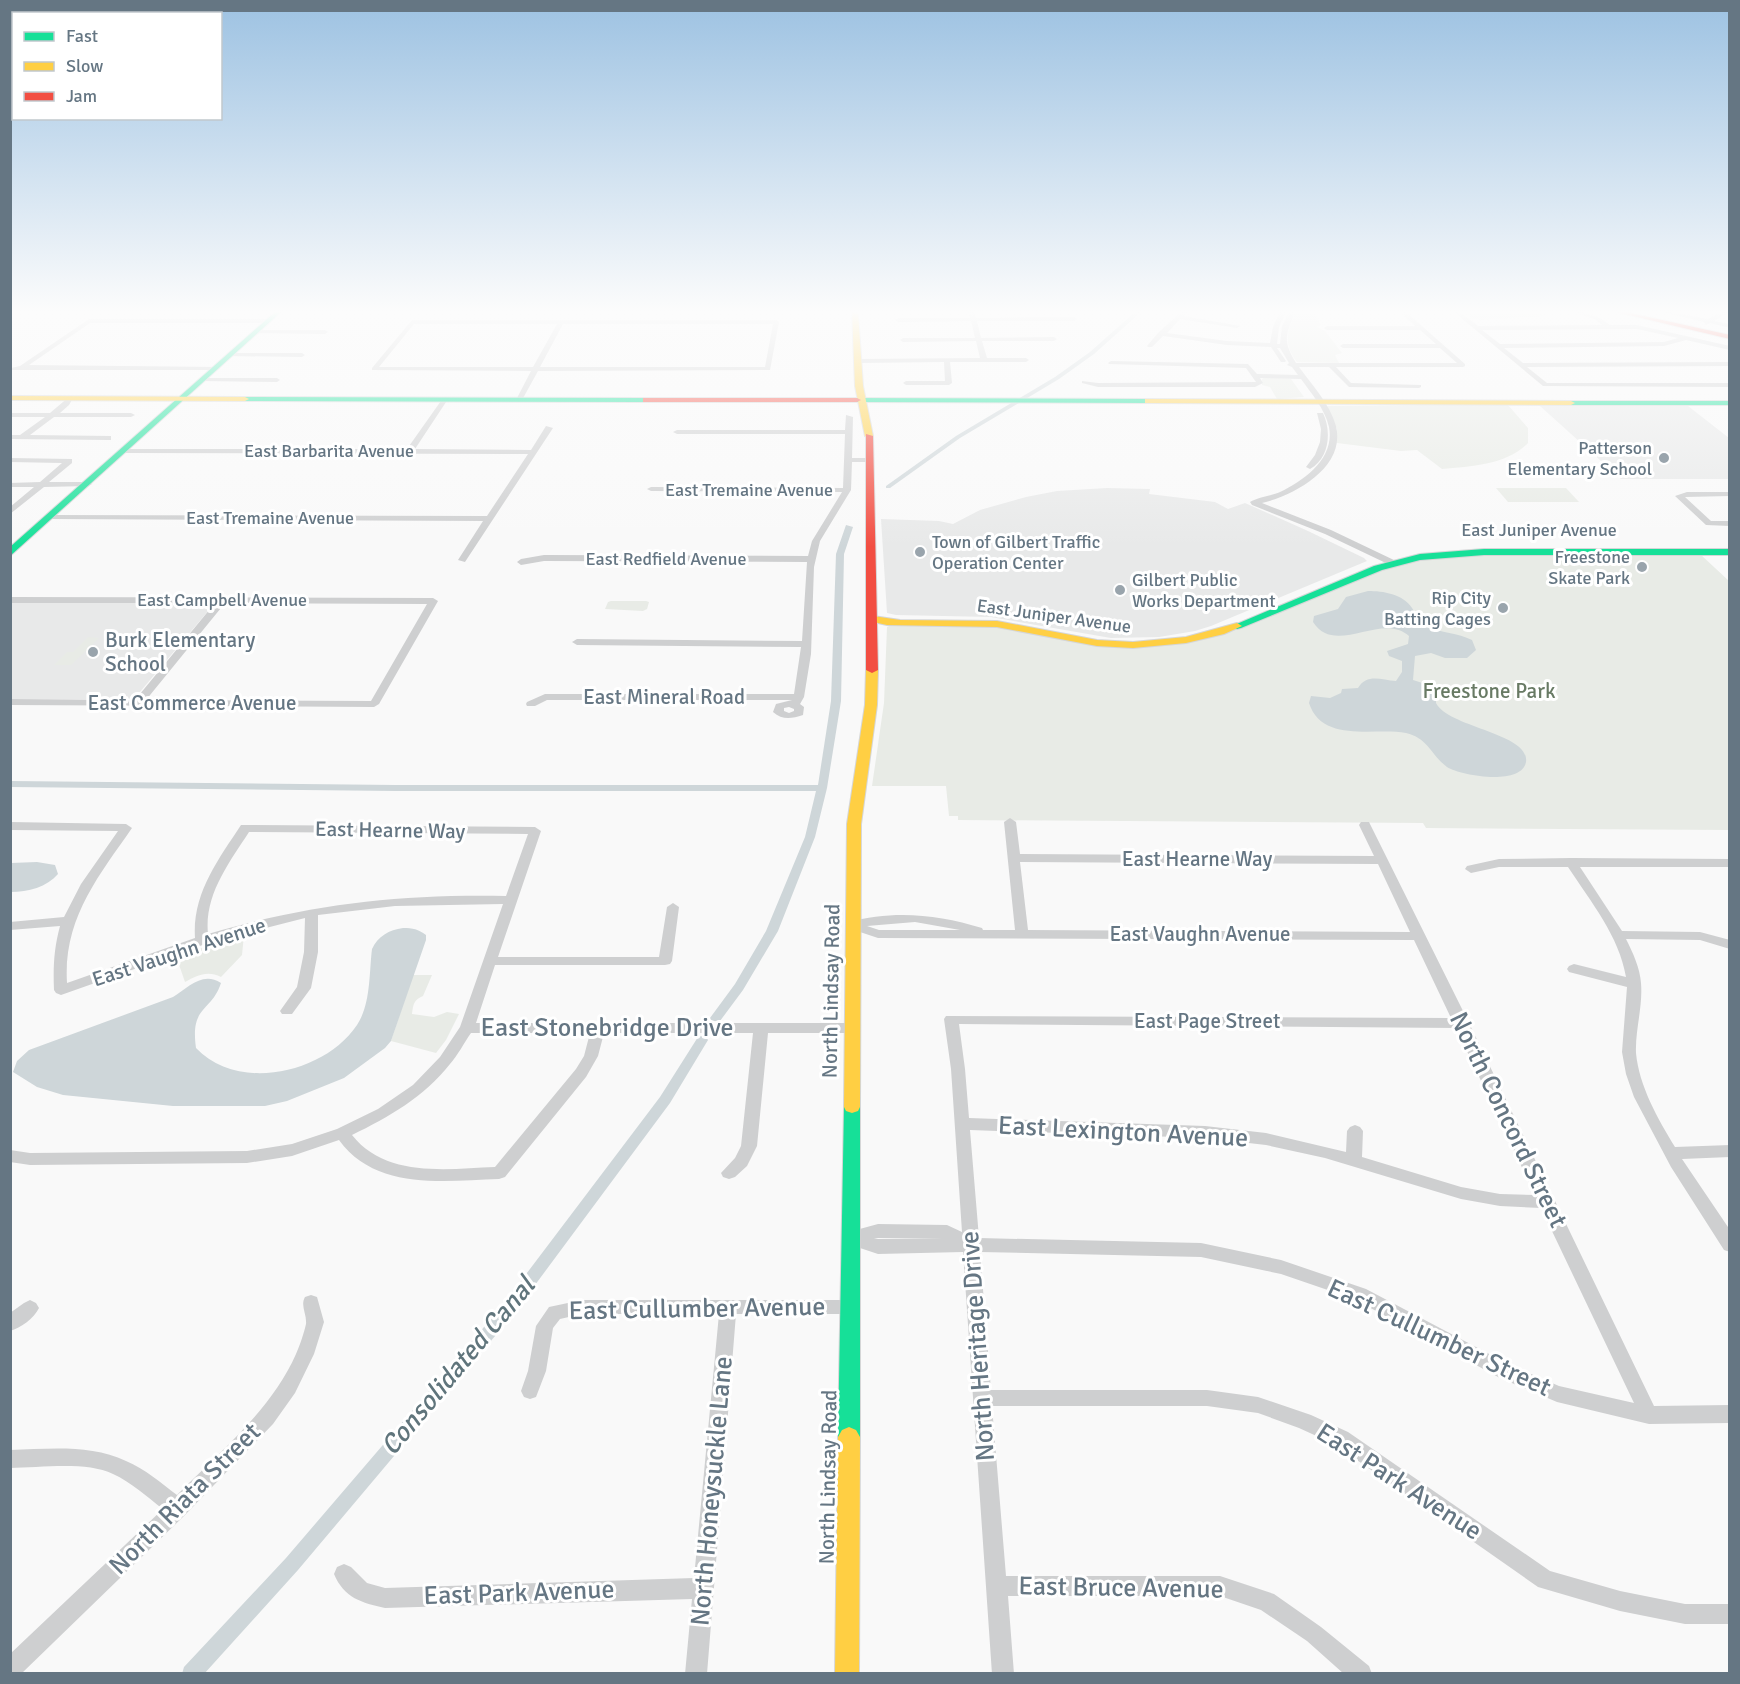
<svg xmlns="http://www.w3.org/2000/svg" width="1740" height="1684" viewBox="0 0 1740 1684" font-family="Signika,sans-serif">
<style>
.built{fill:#e8e9e9}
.green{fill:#e8ebe6}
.water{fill:#ced6d9}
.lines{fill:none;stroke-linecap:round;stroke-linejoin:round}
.canal{fill:#ced6d9;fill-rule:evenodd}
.fast-casing{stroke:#d5d6d7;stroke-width:2}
.slow-casing{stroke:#d5d6d7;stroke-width:2}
.jam-casing{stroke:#d5d6d7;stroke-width:2}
.street{fill:#cecfd0;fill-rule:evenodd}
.fast{fill:#16e098;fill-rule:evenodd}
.slow{fill:#ffcf43;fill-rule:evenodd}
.jam{fill:#f24e42;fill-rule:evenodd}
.poi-dot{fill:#99a4ac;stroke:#fff;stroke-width:2}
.labels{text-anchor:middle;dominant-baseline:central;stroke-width:6;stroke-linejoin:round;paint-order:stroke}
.far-poi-label{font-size:18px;fill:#657683;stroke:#fff;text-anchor:end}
.far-street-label{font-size:18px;fill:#657683;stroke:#fff}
.poi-label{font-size:21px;fill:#657683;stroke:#fff;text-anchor:start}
.park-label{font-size:21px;fill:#687a64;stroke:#fff}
.street-label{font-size:21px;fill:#657683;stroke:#fff}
.near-street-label{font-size:26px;fill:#657683;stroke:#fff}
.near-water-label{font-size:27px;font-style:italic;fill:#60757c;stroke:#fff}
</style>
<rect width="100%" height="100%" fill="#f9f9f9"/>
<!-- built -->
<path class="built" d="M1540,406H1688L1729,438V479H1621Z
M1107,488L1150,489L1149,494L1215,502L1228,509L1245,503L1308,531L1364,558L1367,561L1211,626L1195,631L1159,637L1111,638L991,617L896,615L887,613L881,519L939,521L953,524L980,510L1026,497L1057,491Z
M11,601L211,602L214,604L134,699H11Z"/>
<!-- green -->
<path class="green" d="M1296,312L1314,313L1321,325L1317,327L1325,331L1342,353L1335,355L1339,363L1297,362C1283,344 1287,331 1296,312Z
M1464,312H1538L1543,316L1481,320L1471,318Z
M1265,377L1291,379L1304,397L1277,399L1270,387L1262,385V379Z
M1421,405H1508L1528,428V443C1506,465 1472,466 1442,469L1417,450L1401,451L1337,443V429L1327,406Z
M1496,488H1566L1579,502H1508Z
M1468,554H1700L1729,581V830L1426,828L1423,823L958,820V816H949L946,786H872L884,703L887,627L891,625H991L1076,642L1183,644L1406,562Z
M611,601H646L649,602L647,609L643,611L605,609L608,602Z
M88,637L99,638L71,665H54L67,652H73Z
M244,935L242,955L221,977C208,970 197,975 185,982L176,956Z
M413,975H432L423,996C414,1000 413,1004 412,1014L434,1017L447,1012L459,1014L446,1040L436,1053L391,1041Z"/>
<!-- water -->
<path class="water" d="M1368,591C1383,591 1403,594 1412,608C1417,615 1417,621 1426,626C1441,633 1458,633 1472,640L1476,650L1467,658H1445L1431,653L1415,656L1413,680L1438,688L1441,693L1436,697V703C1449,728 1530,733 1526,762C1522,786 1461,776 1447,767C1431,755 1428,738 1406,733C1376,727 1322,744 1309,703L1311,696L1330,698L1341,693L1342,689L1358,688C1367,673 1381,680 1396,681L1402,672V661L1389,656L1387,651L1408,644L1409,636C1382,611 1335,657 1313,622L1314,616L1338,609L1346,597Z
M11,863L37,862L55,865L58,874C47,887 28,892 11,892Z
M403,928C413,928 418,929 426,935V940L391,1041L385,1048L344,1078L287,1101L265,1106H173L63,1095L37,1087L13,1072L17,1061L29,1050L173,997C188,988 202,971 221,983C211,1013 190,1005 196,1048C238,1093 325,1073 357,1025C371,1004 369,973 372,949C378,936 389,930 403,928Z"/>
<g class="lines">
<!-- canal -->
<path class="canal" d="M1135,312H1141L1094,354L1059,379L960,438L890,488H886V486L956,436L1055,377L1090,352Z
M846,525L853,527L844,554L841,701L827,788L815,837L778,931L743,990L720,1021H712L710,1018L735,984L766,931L805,837L816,791H396L10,787V781L396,785H818L831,701L836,554Z
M702,1036L706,1037L708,1040L670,1103L512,1316L298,1570L204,1674H182L184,1667L286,1558L502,1306L660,1097L698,1037Z"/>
<defs>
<path id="fast" d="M275,312H281L10,556V547Z
M242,397L646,398L650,400L646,402L245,401H242Z
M854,398L1148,399L1152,401L1148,403L857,402L853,400Z
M1568,401H1730V405H1571L1567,403Z
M1484,549H1730V555H1484L1420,560L1382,570L1241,628L1237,629L1232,626L1374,566L1420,554Z
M852,1101L858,1103L860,1107V1437L856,1444L849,1447L842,1444L838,1437L844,1107L846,1103Z"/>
<path id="slow" d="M852,312H858L863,386L873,436L869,438L865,436L855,386Z
M10,396L245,397L249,399L245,401L10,400Z
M1145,399L1571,401L1575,403L1571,405L1148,403H1145Z
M873,616L900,620L997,621L1097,640L1133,642L1186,637L1237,623L1242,626L1224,634L1186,643L1133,648L1097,646L997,627L887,625L869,621L868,619Z
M872,667L878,670L877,705L861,824L860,1107L858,1111L852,1113L846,1111L844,1107L847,824L865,705L866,670Z
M849,1427L856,1430L860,1437L859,1674H835L838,1437L842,1430Z"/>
<path id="jam" d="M1616,312H1626L1730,335V339Z
M643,398H857L861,400L857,402H643Z
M866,434L873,436L878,670L872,673L866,670Z"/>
</defs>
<!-- fast casing -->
<use href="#fast" class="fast-casing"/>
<!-- slow casing -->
<use href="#slow" class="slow-casing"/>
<!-- jam casing -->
<use href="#jam" class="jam-casing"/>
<!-- street -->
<path class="street" d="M968,312H974L976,318L1074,317L1077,319L1074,321H977L981,338L1054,337L1057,339L1054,341H982L987,358H1026L1029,360L1026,362H950L952,383L949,385H906L903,383L906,381H945L944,362L857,363L854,361L857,359L980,358L976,341L903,342L900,340L903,338H975L971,321L898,322L895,320L898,318H970Z
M1181,312H1187L1184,316L1240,326L1237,328L1180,319L1167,333L1227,341L1270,343L1273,327L1280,312H1286L1279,327L1277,344H1280L1282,326L1289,312H1295C1286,335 1282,340 1296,363H1457L1440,348H1343L1340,346L1343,344H1436L1420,330H1327L1324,328L1327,326H1415L1400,312H1406L1465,364V366L1463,367H1336L1351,383L1421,385V387L1419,388L1349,387L1329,367H1299C1312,385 1330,404 1336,426C1346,467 1295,495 1262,503L1331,530L1396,561V565H1390L1325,534L1252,505L1250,502C1258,497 1271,496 1280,492C1305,480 1335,458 1329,427C1325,409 1311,393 1301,379L1260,378L1263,383L1255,387H1098L1082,383V381L1098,383L1256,382L1246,368L1109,364L1108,363L1111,361L1248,364L1257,374L1298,375L1292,367L1287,365L1289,363L1280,348H1277L1286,361L1285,362H1281L1271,347L1227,345L1163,336L1152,347H1148L1147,346L1158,333Z
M1454,312H1460L1478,326L1602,325L1596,320L1574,312H1582L1600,318L1610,325H1637L1730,346V350L1686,340L1664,346L1504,348L1523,363L1730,362V366L1527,367L1547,383H1730V387L1543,386ZM1637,329L1678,338L1664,342L1500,344L1482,330Z
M1662,312H1671L1708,319L1722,312H1729L1714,321L1730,324V328L1710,323L1706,325L1704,322Z
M89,319H267L270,321L267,323H90L29,365L219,367L220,368L217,370H10L11,368L20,366Z
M412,320H776L779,322L770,370L538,371L522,400L519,402L516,400L531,371L372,370V368ZM414,324H557L533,367H379ZM563,324H773L765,367H540Z
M255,330H325L328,332L325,334L253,333Z
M230,353H302L305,355L302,357L228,356V354Z
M203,378H277L280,380L277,382L201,381L200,380Z
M70,396L73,398L69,405L60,413H131L135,415L131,417H54L30,435L111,436V440H108L10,439V435H20L45,417H10V413H50Z
M443,398L448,399L415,449L531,450L546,426L553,428L465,562L458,560L483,521L51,519L47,517L51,515L487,516L528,454L125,453L121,451L125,449H407Z
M1317,413H1323C1332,432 1329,459 1310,469L1306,467L1315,455L1320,442L1321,429Z
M846,415L853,417L852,458H869L873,460L869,462H852L851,490L820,541L814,567L811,654L804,697L800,704L804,707L803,715C791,719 782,720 773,712L776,704L792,700H547L535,706H527L526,704L527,702L545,694H794L801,647L577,645L572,642L577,639L802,641L807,562L544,561L521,565L517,562L521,559L544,555L808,556L812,541L842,492L651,491L647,489L651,487L843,488L845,434H677L673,432L677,430H845ZM789,707L794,709V711L789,713L784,711V708Z
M10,458L72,459V463L49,482H88L92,484L88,486L44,487L10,514V507L34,487H10V483L40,482L62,463L10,462Z
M1687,492H1730V496L1685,497L1711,521H1730V526L1706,525L1675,496Z
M10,597L433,598L438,601L379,704L374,707L10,705V699L135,700L215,603H10ZM225,603L427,604L371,701L146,700Z
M1010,818L1016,822L1020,854L1374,856L1359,825L1361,822H1369L1469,1023L1654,1406L1730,1405V1423L1649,1424L1557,1402L1500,1378L1354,1299L1281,1274L1201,1257L980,1252L991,1390H1207L1258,1397L1311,1415L1348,1432L1550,1571L1620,1591L1685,1604H1730V1624H1685L1620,1611L1538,1587L1334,1444L1299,1428L1258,1413L1207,1406H992L1006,1576H1220L1274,1594L1321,1627L1369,1666L1372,1674H1344L1307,1641L1261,1610L1220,1596H1008L1014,1674H992L963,1252L878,1254L845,1243L843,1238L845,1233L878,1224L947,1225L962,1232L951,1069L944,1019L946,1016L1451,1018L1414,940L878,938L848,928L847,925L848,922C894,910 937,914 982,928L983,930H1015L1004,822ZM1020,862L1378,864L1410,932L1028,930ZM915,922L960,930H879L867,926ZM959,1024L1456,1028L1535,1195L1500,1194L1461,1187L1362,1157L1363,1131L1360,1127L1355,1125L1350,1127L1347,1131L1346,1152L1266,1133L1205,1126L969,1118L965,1069ZM970,1130L1205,1138L1266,1145L1325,1158L1461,1199L1500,1206L1541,1208L1634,1403L1559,1386L1512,1366L1366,1289L1281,1260L1201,1243L979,1238ZM878,1238L943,1239H874Z
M10,822L126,824L132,828C98,877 63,919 67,983L195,938C192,894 218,860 241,825L535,827L541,831L498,957H659L667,907L673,903L679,907L672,961L670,964L665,965H495L476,1023H852L857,1024L859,1028L857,1032L852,1033H768L757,1146L747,1166L735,1177L729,1179L723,1177L721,1173L735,1158L741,1146L753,1033H604L598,1056L586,1077L505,1177L499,1179C444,1181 376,1191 339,1140L292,1156L247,1163L30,1165L10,1162V1150L30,1153L247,1151L292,1144L337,1129L378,1109L413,1085L440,1057L460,1027L503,904L395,906L318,915V952L311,988L292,1014H282L280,1011L297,987L304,952L305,918L211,942L61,995L56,993L54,990C53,967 54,948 60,926L10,930V922L64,917L81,884L118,831L10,830ZM249,832L528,834L506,896C400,894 310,904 208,934C204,895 229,863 249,832ZM471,1033H590L584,1056L576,1069L495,1167C446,1169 386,1178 352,1135C389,1117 424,1097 450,1064C458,1055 464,1043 471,1033Z
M1571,858L1730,859V867H1580L1622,931L1700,932L1730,940V949L1700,940L1626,939C1633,953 1640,968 1641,983C1643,1007 1635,1030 1636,1053C1639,1086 1658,1119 1675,1147L1730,1145V1157L1682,1159L1730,1230V1252L1724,1250L1671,1167L1634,1097L1626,1074L1622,1052L1627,987L1569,972L1567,969L1569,966L1574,964L1626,977C1619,936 1591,902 1568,867H1499L1471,873L1465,869L1467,866L1499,859Z
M311,1295L317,1297L324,1322L314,1354L295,1393L273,1424L185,1515L21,1674H10V1654L163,1509C147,1497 131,1482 113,1474C86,1461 40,1468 10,1468V1450C49,1449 90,1444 126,1461C145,1469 161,1483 177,1495C219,1452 271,1411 296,1354C300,1345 304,1333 306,1324C307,1314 300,1306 305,1297Z
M30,1300L36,1303L39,1308C34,1318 21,1328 10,1331V1313L24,1303Z
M582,1300H851L857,1302L860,1307L857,1312L851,1314H736L707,1674H685L692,1599L385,1608C362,1603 344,1598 334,1574L337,1567L344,1564L351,1567L367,1583L385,1588L694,1578L719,1314H582L560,1319L553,1328L546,1371L536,1397L530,1399L524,1397L521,1391L528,1371L536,1326L549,1307Z"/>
<!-- fast -->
<use href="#fast" class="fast"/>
<!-- slow -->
<use href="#slow" class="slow"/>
<!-- jam -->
<use href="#jam" class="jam"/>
</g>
<!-- sky -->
<linearGradient id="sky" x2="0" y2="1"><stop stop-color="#9dc2e2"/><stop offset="0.57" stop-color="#fcfcfc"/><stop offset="1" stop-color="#fcfcfc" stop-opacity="0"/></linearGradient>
<rect width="1740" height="547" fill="url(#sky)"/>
<!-- markers -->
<g class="poi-dot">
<circle cx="1664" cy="458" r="6"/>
<circle cx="920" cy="552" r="6"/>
<circle cx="1642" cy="567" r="6"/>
<circle cx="1120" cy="590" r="6"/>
<circle cx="1503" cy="608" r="6"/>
<circle cx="93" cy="652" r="6"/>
</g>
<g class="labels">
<!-- far-poi labels -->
<g class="far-poi-label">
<text x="1652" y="448">Patterson<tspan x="1652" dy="21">Elementary School</tspan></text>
<text x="932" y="542" text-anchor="start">Town of Gilbert Traffic<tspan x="932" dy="21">Operation Center</tspan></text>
<text x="1630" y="557">Freestone<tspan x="1630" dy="21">Skate Park</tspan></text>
<text x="1132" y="580" text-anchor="start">Gilbert Public<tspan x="1132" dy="21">Works Department</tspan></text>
<text x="1491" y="598">Rip City<tspan x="1491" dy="21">Batting Cages</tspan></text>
</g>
<!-- far-street labels -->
<g class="far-street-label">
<text x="329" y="451">East Barbarita Avenue</text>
<text x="749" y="490">East Tremaine Avenue</text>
<text x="270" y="518">East Tremaine Avenue</text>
<text x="1539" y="530">East Juniper Avenue</text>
<text x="666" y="559">East Redfield Avenue</text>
<text x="222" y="600">East Campbell Avenue</text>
<text transform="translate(1054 616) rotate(8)">East Juniper Avenue</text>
</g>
<!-- poi labels -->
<g class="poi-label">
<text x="105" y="640">Burk Elementary<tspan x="105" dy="24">School</tspan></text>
</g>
<!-- park labels -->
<g class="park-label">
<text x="1489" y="691">Freestone Park</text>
</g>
<!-- street labels -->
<g class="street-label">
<text x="664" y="697">East Mineral Road</text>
<text x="192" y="703">East Commerce Avenue</text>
<text transform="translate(390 830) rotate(1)">East Hearne Way</text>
<text x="1197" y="859">East Hearne Way</text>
<text x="1200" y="934">East Vaughn Avenue</text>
<text transform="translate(179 952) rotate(-18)">East Vaughn Avenue</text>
<text transform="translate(831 991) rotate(-89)">North Lindsay Road</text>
<text x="1207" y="1021">East Page Street</text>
<text transform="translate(828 1477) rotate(-89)">North Lindsay Road</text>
</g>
<!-- near-street labels -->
<g class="near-street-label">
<text x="607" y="1028">East Stonebridge Drive</text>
<text transform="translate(1508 1120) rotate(64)">North Concord Street</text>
<text transform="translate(1123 1132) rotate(3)">East Lexington Avenue</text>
<text transform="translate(697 1309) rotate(-1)">East Cullumber Avenue</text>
<text transform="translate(1439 1338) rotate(25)">East Cullumber Street</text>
<text transform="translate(978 1346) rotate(-94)">North Heritage Drive</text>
<text transform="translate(1399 1482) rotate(33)">East Park Avenue</text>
<text transform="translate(712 1491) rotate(-85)">North Honeysuckle Lane</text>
<text transform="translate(185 1499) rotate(-45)">North Riata Street</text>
<text transform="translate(1121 1588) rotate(1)">East Bruce Avenue</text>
<text transform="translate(519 1593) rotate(-2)">East Park Avenue</text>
</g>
<!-- near-water labels -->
<g class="near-water-label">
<text transform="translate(458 1366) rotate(-50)">Consolidated Canal</text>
</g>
</g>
<!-- border -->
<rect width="1740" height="1684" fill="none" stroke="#657683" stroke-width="24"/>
<!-- legend -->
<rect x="12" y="12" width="210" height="108" fill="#ffffff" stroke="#c1c8cd" stroke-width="1.5"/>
<rect x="24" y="32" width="30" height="9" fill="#16e098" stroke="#c1c8cd" stroke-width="1.5"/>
<text x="66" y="42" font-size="18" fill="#657683">Fast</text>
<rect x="24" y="62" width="30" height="9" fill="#ffcf43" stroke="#c1c8cd" stroke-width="1.5"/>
<text x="66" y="72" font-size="18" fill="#657683">Slow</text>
<rect x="24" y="92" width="30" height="9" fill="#f24e42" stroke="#c1c8cd" stroke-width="1.5"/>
<text x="66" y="102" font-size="18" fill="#657683">Jam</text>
</svg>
